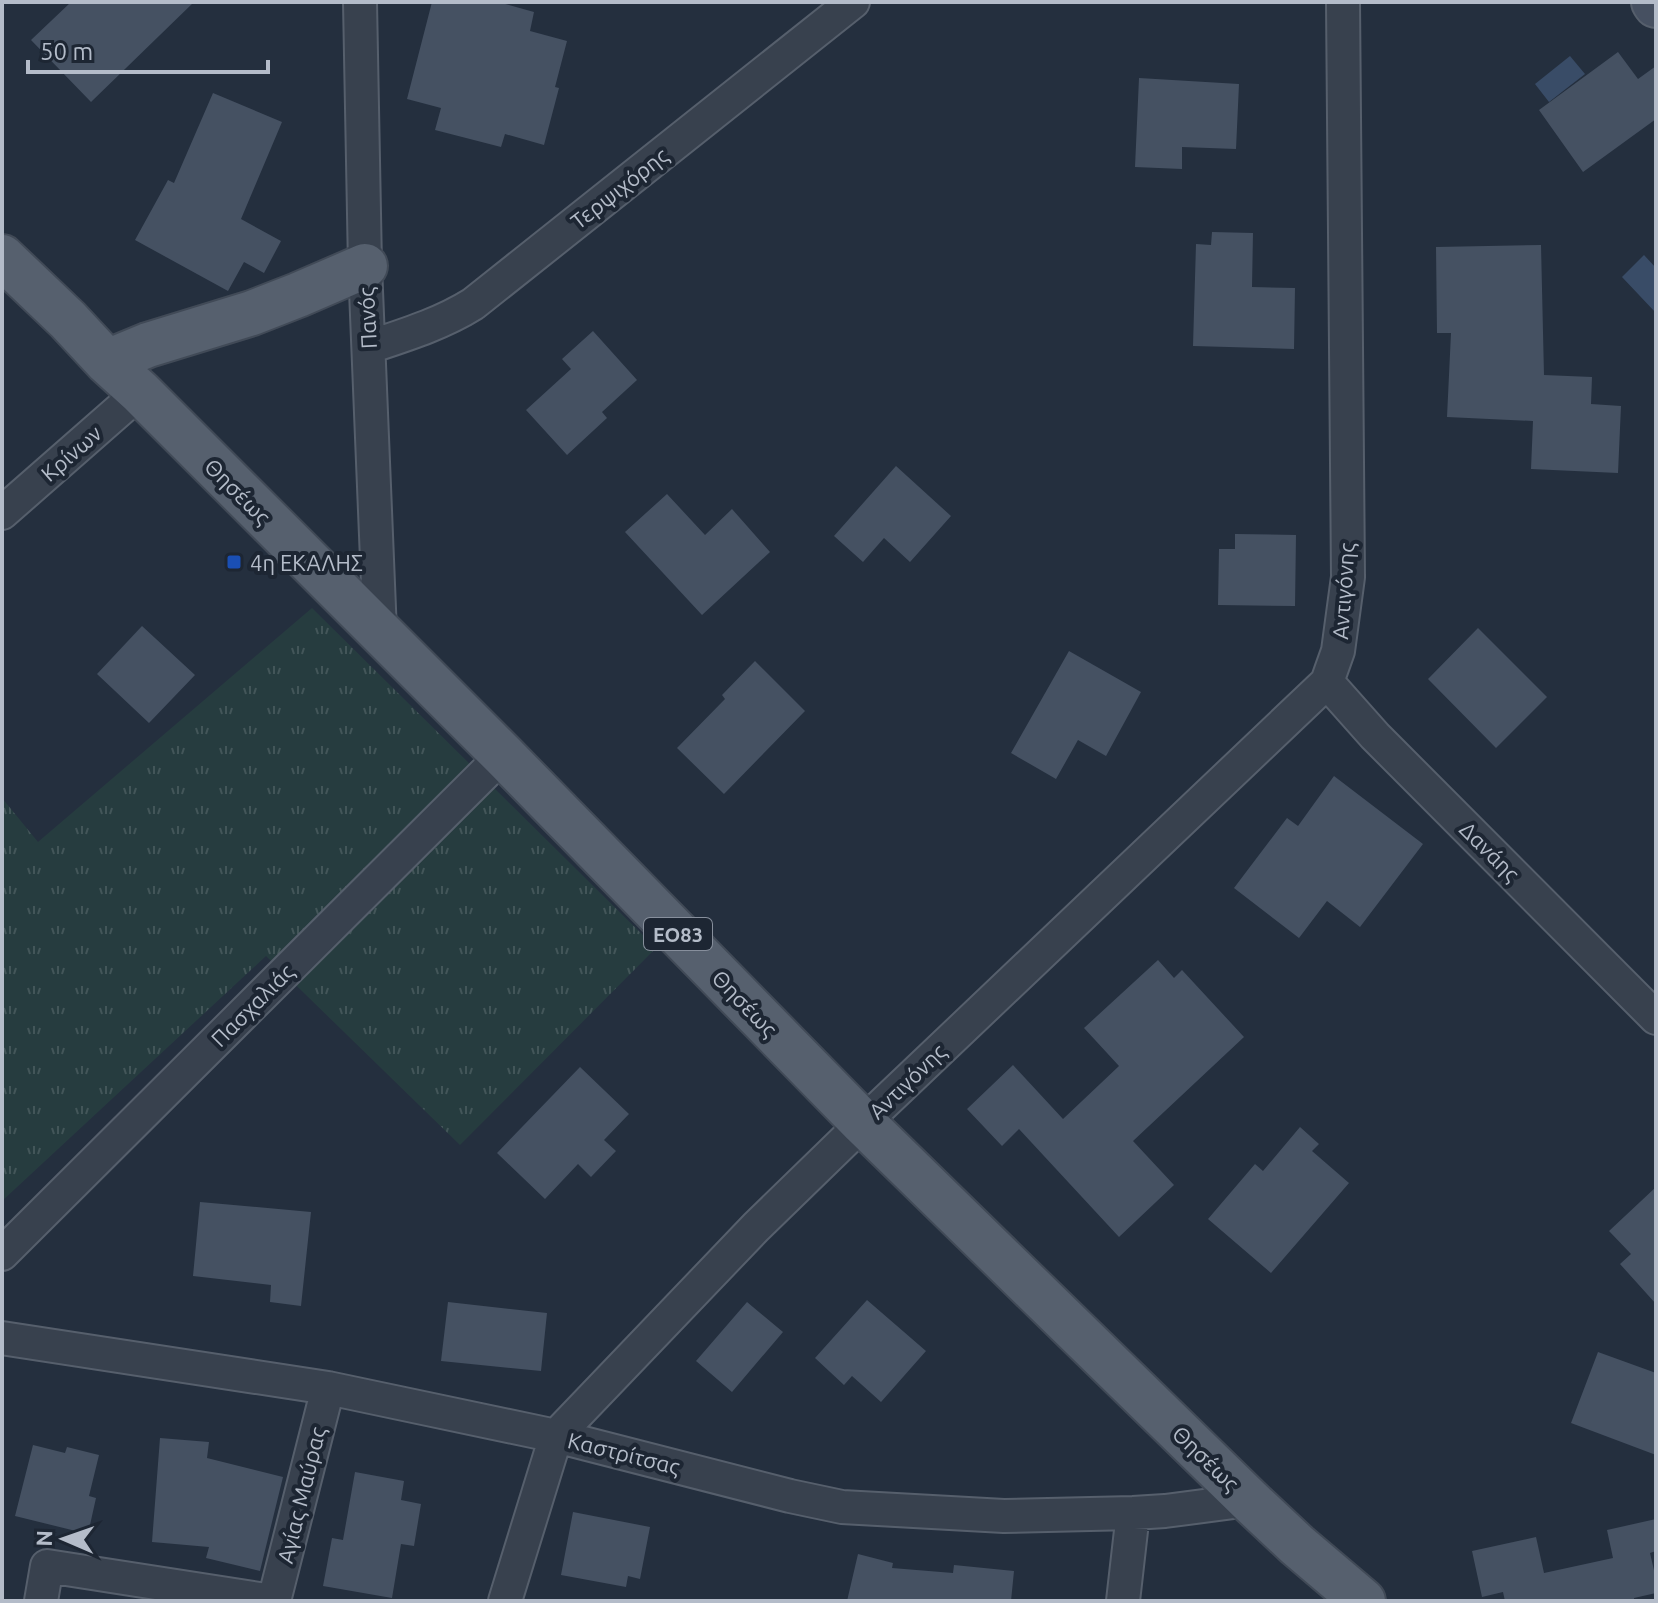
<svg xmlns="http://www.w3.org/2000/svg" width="1658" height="1603" viewBox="0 0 1658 1603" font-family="Ubuntu,sans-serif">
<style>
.grass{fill:url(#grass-tufts)}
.water{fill:#394c67}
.building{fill:#455162}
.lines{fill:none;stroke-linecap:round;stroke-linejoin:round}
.street-casing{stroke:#565f6c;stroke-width:36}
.secondary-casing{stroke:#565f6c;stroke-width:48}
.primary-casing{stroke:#414a57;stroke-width:48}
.street{stroke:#38414e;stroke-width:32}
.secondary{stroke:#465061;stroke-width:44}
.primary{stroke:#56606e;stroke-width:44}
.transit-dot{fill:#1a4fb4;stroke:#1d2633;stroke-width:3}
.labels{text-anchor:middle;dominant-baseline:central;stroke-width:8;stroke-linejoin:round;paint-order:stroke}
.shield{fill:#1d2633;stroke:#878f9c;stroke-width:2}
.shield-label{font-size:20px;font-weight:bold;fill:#b4bcc9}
.street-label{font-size:22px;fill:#b4bcc9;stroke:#1d2633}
.poi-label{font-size:22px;fill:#b4bcc9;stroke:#1d2633;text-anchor:start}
</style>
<defs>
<pattern id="grass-tufts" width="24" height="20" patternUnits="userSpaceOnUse" patternTransform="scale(2)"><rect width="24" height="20" fill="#263c3f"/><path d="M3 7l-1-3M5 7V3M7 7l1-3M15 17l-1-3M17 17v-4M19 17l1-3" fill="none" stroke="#435659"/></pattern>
</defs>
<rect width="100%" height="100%" fill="#242f3e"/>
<!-- grass -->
<path class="grass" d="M312,608L656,948L460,1145L266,956L2,1201V798L38,842Z"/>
<!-- water -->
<path class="water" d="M1570,56L1585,74L1549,102L1535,84Z
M1644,255L1656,268V313L1622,277Z"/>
<!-- building -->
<path class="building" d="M71,2H194L91,102L31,40Z
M432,2H498L534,12L530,31L567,41L555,87L559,88L544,145L505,134L501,147L435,130L441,108L407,99Z
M1618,52L1638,79L1656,66V119L1583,172L1539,110Z
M1139,78L1239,84L1236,149L1182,147V169L1135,167Z
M213,93L282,122L241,219L281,241L264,273L244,262L228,291L135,240L168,180L174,183Z
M1212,232L1253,233L1252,287L1295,288L1294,349L1193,346L1196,244L1211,245Z
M1541,245L1544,375L1592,377L1591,404L1621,406L1618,473L1531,469L1533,421L1447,417L1451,333H1437L1436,247Z
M593,331L637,380L602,412L607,418L567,455L526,410L571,369L562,359Z
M896,466L951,516L910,562L884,538L863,562L834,536Z
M667,494L705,535L732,509L770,552L702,615L625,532Z
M1235,534L1296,535L1295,606L1218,605L1219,549H1235Z
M142,626L195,675L149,723L97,674Z
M1478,628L1547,697L1496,748L1428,679Z
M1069,651L1141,692L1106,756L1078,740L1056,779L1011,753Z
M755,661L805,711L724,794L677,748L725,699L722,695Z
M1334,776L1423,844L1360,927L1327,901L1299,938L1234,888L1287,818L1298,826Z
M1158,960L1174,978L1182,970L1244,1037L1133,1141L1174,1185L1119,1237L1019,1129L1002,1146L967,1109L1013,1065L1063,1119L1119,1066L1084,1028Z
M580,1067L629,1114L604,1140L616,1151L591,1177L578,1164L545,1199L497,1153Z
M1300,1127L1319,1144L1312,1151L1349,1183L1271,1273L1208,1219L1255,1164L1263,1171Z
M1656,1187V1304L1620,1264L1631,1254L1609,1231Z
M200,1202L311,1212L301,1306L270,1302L271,1285L193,1276Z
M867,1300L926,1351L881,1402L852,1376L844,1385L815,1358Z
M448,1302L547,1313L541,1371L441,1361Z
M747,1302L783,1332L732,1392L696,1361Z
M1598,1352L1656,1373V1455L1571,1423Z
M160,1438L209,1442L207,1458L283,1477L260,1571L206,1558L209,1547L152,1542Z
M33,1445L65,1453L67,1447L99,1455L89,1496L96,1498L88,1534L15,1516Z
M355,1472L404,1481L401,1500L421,1504L414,1546L401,1544L392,1598L323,1586L332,1538L343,1540Z
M573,1512L650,1527L640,1579L628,1576L626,1587L561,1575Z
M1656,1519V1551L1650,1553L1656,1579V1593L1634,1598V1601H1505L1503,1592L1482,1597L1472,1551L1536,1537L1544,1573L1613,1558L1607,1530Z
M858,1554L893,1563L892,1568L953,1573L954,1565L1014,1571L1011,1601H847Z"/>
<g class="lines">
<defs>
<path id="street" d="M360,2L365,266L380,633
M369,347C405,335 441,324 473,304L853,2
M2,513L140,392
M1327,682L1375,736L1656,1018
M2,1254L503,755
M2,1338L328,1388L556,1436L790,1496L842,1507L1004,1516L1133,1513L1165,1511L1249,1500
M41,1601L47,1566L272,1601
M274,1601L328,1388
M505,1601L556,1436L756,1227L863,1123L1327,682L1338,651L1348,577L1343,2
M1123,1601L1133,1513"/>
<path id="secondary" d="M1654,2L1656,5"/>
<path id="primary" d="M2,257L68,320L107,362L140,392L503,755L863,1123L1249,1500L1297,1545L1363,1601
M107,362L148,345L252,313L298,295L365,266"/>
</defs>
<!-- street casing -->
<use href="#street" class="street-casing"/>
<!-- secondary casing -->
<use href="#secondary" class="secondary-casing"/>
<!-- primary casing -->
<use href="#primary" class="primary-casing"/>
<!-- street -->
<use href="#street" class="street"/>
<!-- secondary -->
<use href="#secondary" class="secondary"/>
<!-- primary -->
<use href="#primary" class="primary"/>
</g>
<!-- markers -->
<rect class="transit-dot" x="226" y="554" width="16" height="16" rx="4"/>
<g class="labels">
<!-- shield labels -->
<rect class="shield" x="644" y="918" width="68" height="32" rx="6"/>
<g class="shield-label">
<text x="678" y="934">ΕΟ83</text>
</g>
<!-- street labels -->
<g class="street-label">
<text transform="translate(619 188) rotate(-38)">Τερψιχόρης</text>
<text transform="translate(367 318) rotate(-93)">Πανός</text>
<text transform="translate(71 453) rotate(-41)">Κρίνων</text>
<text transform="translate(238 491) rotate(45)">Θησέως</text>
<text transform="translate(1343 591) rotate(-86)">Αντιγόνης</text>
<text transform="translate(1490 851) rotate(45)">Δανάης</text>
<text transform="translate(745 1003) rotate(46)">Θησέως</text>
<text transform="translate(252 1005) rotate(-45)">Πασχαλιάς</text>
<text transform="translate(907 1081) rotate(-44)">Αντιγόνης</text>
<text transform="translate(624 1453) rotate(14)">Καστρίτσας</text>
<text transform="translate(1206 1458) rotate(44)">Θησέως</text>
<text transform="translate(301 1495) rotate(-76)">Αγίας Μαύρας</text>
</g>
<!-- poi labels -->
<g class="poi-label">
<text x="250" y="562">4η ΕΚΑΛΗΣ</text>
</g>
</g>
<!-- border -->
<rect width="1658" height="1603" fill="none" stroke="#b4bcc9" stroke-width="8"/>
<!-- north arrow -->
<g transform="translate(64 1539) rotate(272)" stroke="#1d2633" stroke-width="6" paint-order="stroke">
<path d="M0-6L14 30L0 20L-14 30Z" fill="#b4bcc9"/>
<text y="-12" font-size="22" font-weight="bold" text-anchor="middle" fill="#b4bcc9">N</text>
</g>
<!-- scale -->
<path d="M28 60v12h240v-12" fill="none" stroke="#b4bcc9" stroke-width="4"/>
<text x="40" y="60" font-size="24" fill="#b4bcc9" stroke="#1d2633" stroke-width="6" paint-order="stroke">50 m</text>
</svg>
